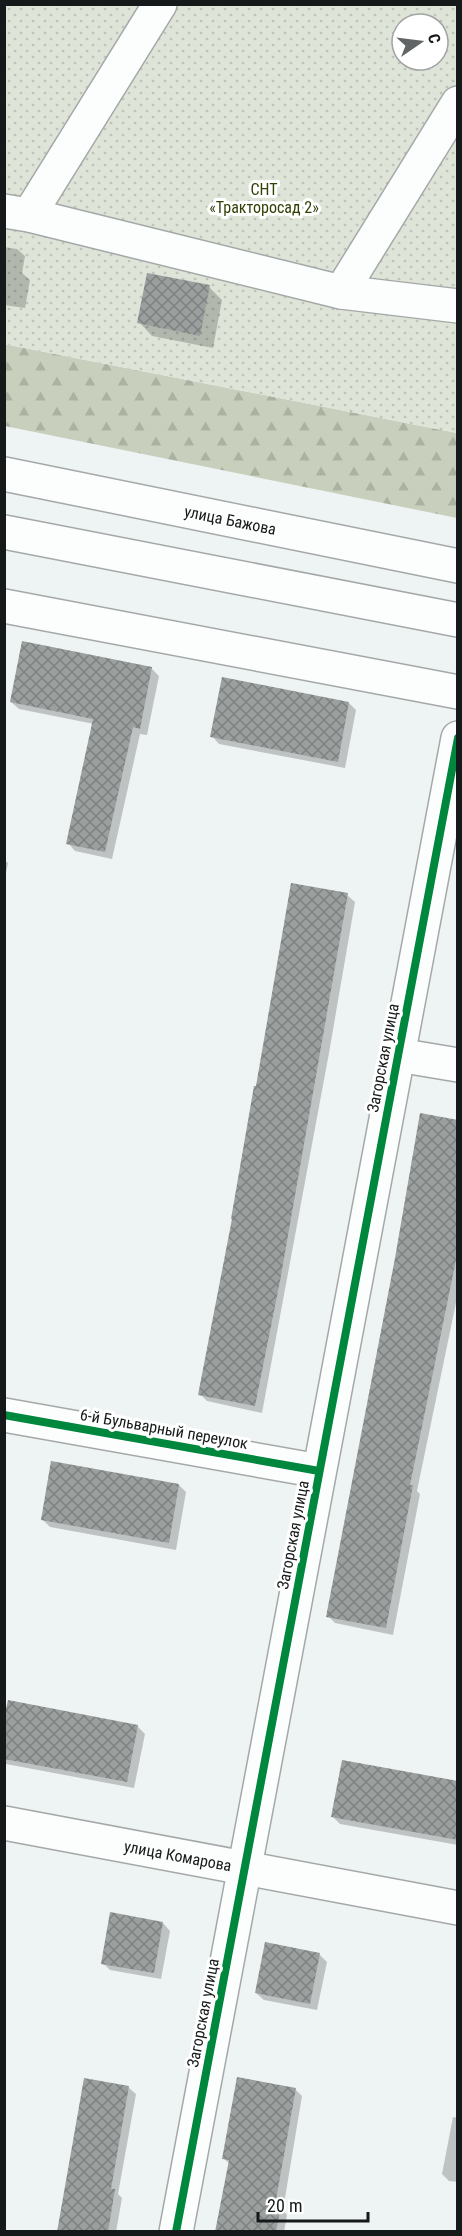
<svg xmlns="http://www.w3.org/2000/svg" width="462" height="2236" viewBox="0 0 462 2236" font-family="'Roboto Condensed',sans-serif">
<style>
.forest{fill:url(#forest-firs)}
.garden{fill:url(#garden-dots);fill-rule:evenodd}
.shadow{fill:#0003}
.building{fill:url(#building-cross-hatch)}
.lines{fill:none;stroke-linecap:round;stroke-linejoin:round}
.minor-casing{stroke:#a4a9a8;stroke-width:36}
.major-casing{stroke:#a4a9a8;stroke-width:36}
.minor{stroke:#fcfdfd;stroke-width:33}
.major{stroke:#fcfdfd;stroke-width:33}
.cycleway-casing{stroke:#fff;stroke-width:11}
.cycleway{stroke:#00873e;stroke-width:8}
.labels{text-anchor:middle;dominant-baseline:central;stroke-width:6;stroke-linejoin:round;paint-order:stroke}
.park-label{font-size:16px;fill:#324006;stroke:#fff}
.street-label{font-size:16px;fill:#161919;stroke:#fff}
</style>
<defs>
<pattern id="forest-firs" width="22" height="20" patternUnits="userSpaceOnUse" patternTransform="scale(1.5)"><rect width="22" height="20" fill="#c8d0bd"/><path d="M5 1l3.5 6h-7zM16 11l3.5 6h-7z" fill="#abb2a2"/></pattern>
<pattern id="garden-dots" width="8" height="8" patternUnits="userSpaceOnUse" patternTransform="scale(1.5)"><rect width="8" height="8" fill="#dee5d8"/><path d="M2 2h.1M6 6h.1" fill="none" stroke="#bec4b9" stroke-width="1.8" stroke-linecap="round"/></pattern>
<pattern id="building-cross-hatch" width="8" height="8" patternUnits="userSpaceOnUse" patternTransform="scale(1.5)"><rect width="8" height="8" fill="#9b9f9e"/><path d="M0 0l8 8M0 8l8-8" fill="none" stroke="#7d8180"/></pattern>
</defs>
<rect width="100%" height="100%" fill="#eef3f3"/>
<!-- forest -->
<path class="forest" d="M4,344L457,433V518L5,426Z"/>
<!-- garden -->
<path class="garden" d="M4,5H457V433L5,344ZM402,24H438V60H402Z"/>
<!-- shadow -->
<path class="shadow" d="M4,247L17,249L25,256L22,273L30,280L25,308L4,305Z
M209,287L222,300L213,348L152,336L139,322Z
M152,669L159,676L147,735L140,734L112,859L75,851L68,843L94,724L19,709L11,702Z
M349,703L356,710L345,768L219,744L212,736Z
M4,860L8,863L4,882Z
M347,895L355,902L329,1053L262,1413L207,1401L200,1394Z
M458,1122V1293L417,1491L420,1494L393,1635L335,1623L328,1616Z
M179,1485L186,1492L176,1550L50,1527L43,1520Z
M4,1725L137,1726L145,1734L134,1788L6,1764Z
M458,1782V1845L340,1824L333,1817Z
M163,1923L170,1931L161,1979L110,1970L103,1963Z
M266,1944L320,1955L327,1962L317,2010L264,2000L256,1993Z
M128,2087L136,2094L118,2194L122,2198L116,2232H59Z
M295,2089L302,2096L283,2210L287,2215L284,2232H216L230,2164L224,2159Z
M453,2117L458,2118V2182L449,2181L442,2174Z"/>
<!-- building -->
<path class="building" d="M147,273L210,285L200,336L137,323Z
M22,641L152,667L140,729L133,727L105,852L66,844L93,719L10,702Z
M222,677L349,702L338,762L210,737Z
M291,883L348,893L280,1281L255,1406L198,1395L232,1219H231L254,1086H256Z
M420,1113L458,1120V1250L410,1485H413L386,1628L326,1617L395,1258Z
M51,1461L179,1484L169,1543L41,1520Z
M8,1700L138,1725L127,1782L4,1759V1717Z
M342,1760L458,1781V1840L331,1817Z
M110,1912L163,1922L154,1973L101,1964Z
M265,1942L320,1953L310,2004L255,1993Z
M237,2077L296,2088L275,2205L281,2206L276,2232H215L229,2160L222,2159Z
M84,2078L129,2086L111,2189H115L108,2232H57Z"/>
<g class="lines">
<defs>
<g id="minor">
<path d="M4,211L29,215L341,292L458,306"/>
<path d="M29,215L160,4"/>
<path d="M341,292L458,103"/>
<path d="M4,606L458,692"/>
<path d="M398,1055L458,1065"/>
<path d="M4,1415L319,1471"/>
<path id="s1" d="M4,1823L458,1908"/>
<path d="M176,2232L458,738"/>
</g>
<g id="major">
<path id="s2" d="M4,474L458,566"/>
<path d="M4,532L458,620"/>
</g>
</defs>
<!-- minor casing -->
<use href="#minor" class="minor-casing"/>
<!-- major casing -->
<use href="#major" class="major-casing"/>
<!-- minor -->
<use href="#minor" class="minor"/>
<!-- major -->
<use href="#major" class="major"/>
<defs>
<path id="cycleway" d="M4,1415L319,1471
M176,2232L458,738"/>
</defs>
<!-- cycleway casing -->
<use href="#cycleway" class="cycleway-casing"/>
<!-- cycleway -->
<use href="#cycleway" class="cycleway"/>
</g>
<g class="labels">
<!-- park labels -->
<g class="park-label">
<text x="264" y="189">СНТ<tspan x="264" dy="18">«Тракторосад 2»</tspan></text>
</g>
<!-- street labels -->
<g class="street-label">
<text stroke="none"><textPath href="#s2" startOffset="231">улица Бажова</textPath></text>
<text transform="translate(383 1058) rotate(-79)">Загорская улица</text>
<text transform="translate(164 1429) rotate(10)">6-й Бульварный переулок</text>
<text transform="translate(293 1535) rotate(-79)">Загорская улица</text>
<text stroke="none"><textPath href="#s1" startOffset="177">улица Комарова</textPath></text>
<text transform="translate(203 2013) rotate(-79)">Загорская улица</text>
</g>
</g>
<!-- border -->
<rect width="462" height="2236" fill="none" stroke="#161919" stroke-width="12"/>
<!-- north arrow -->
<g transform="translate(420 42) rotate(76)"><circle r="28" fill="#ffffff" stroke="#a2a3a3" stroke-width="1.5"/>
<path d="M0-4.5L10 22L0 15L-10 22Z" fill="#626565"/>
<text y="-9" font-size="16" font-weight="bold" text-anchor="middle" fill="#161919">С</text>
</g>
<!-- scale -->
<path d="M258 2212v9h110v-9" fill="none" stroke="#161919" stroke-width="3"/>
<text x="267" y="2212" font-size="18" fill="#161919" stroke="#ffffff" stroke-width="4.5" paint-order="stroke">20 m</text>
</svg>
